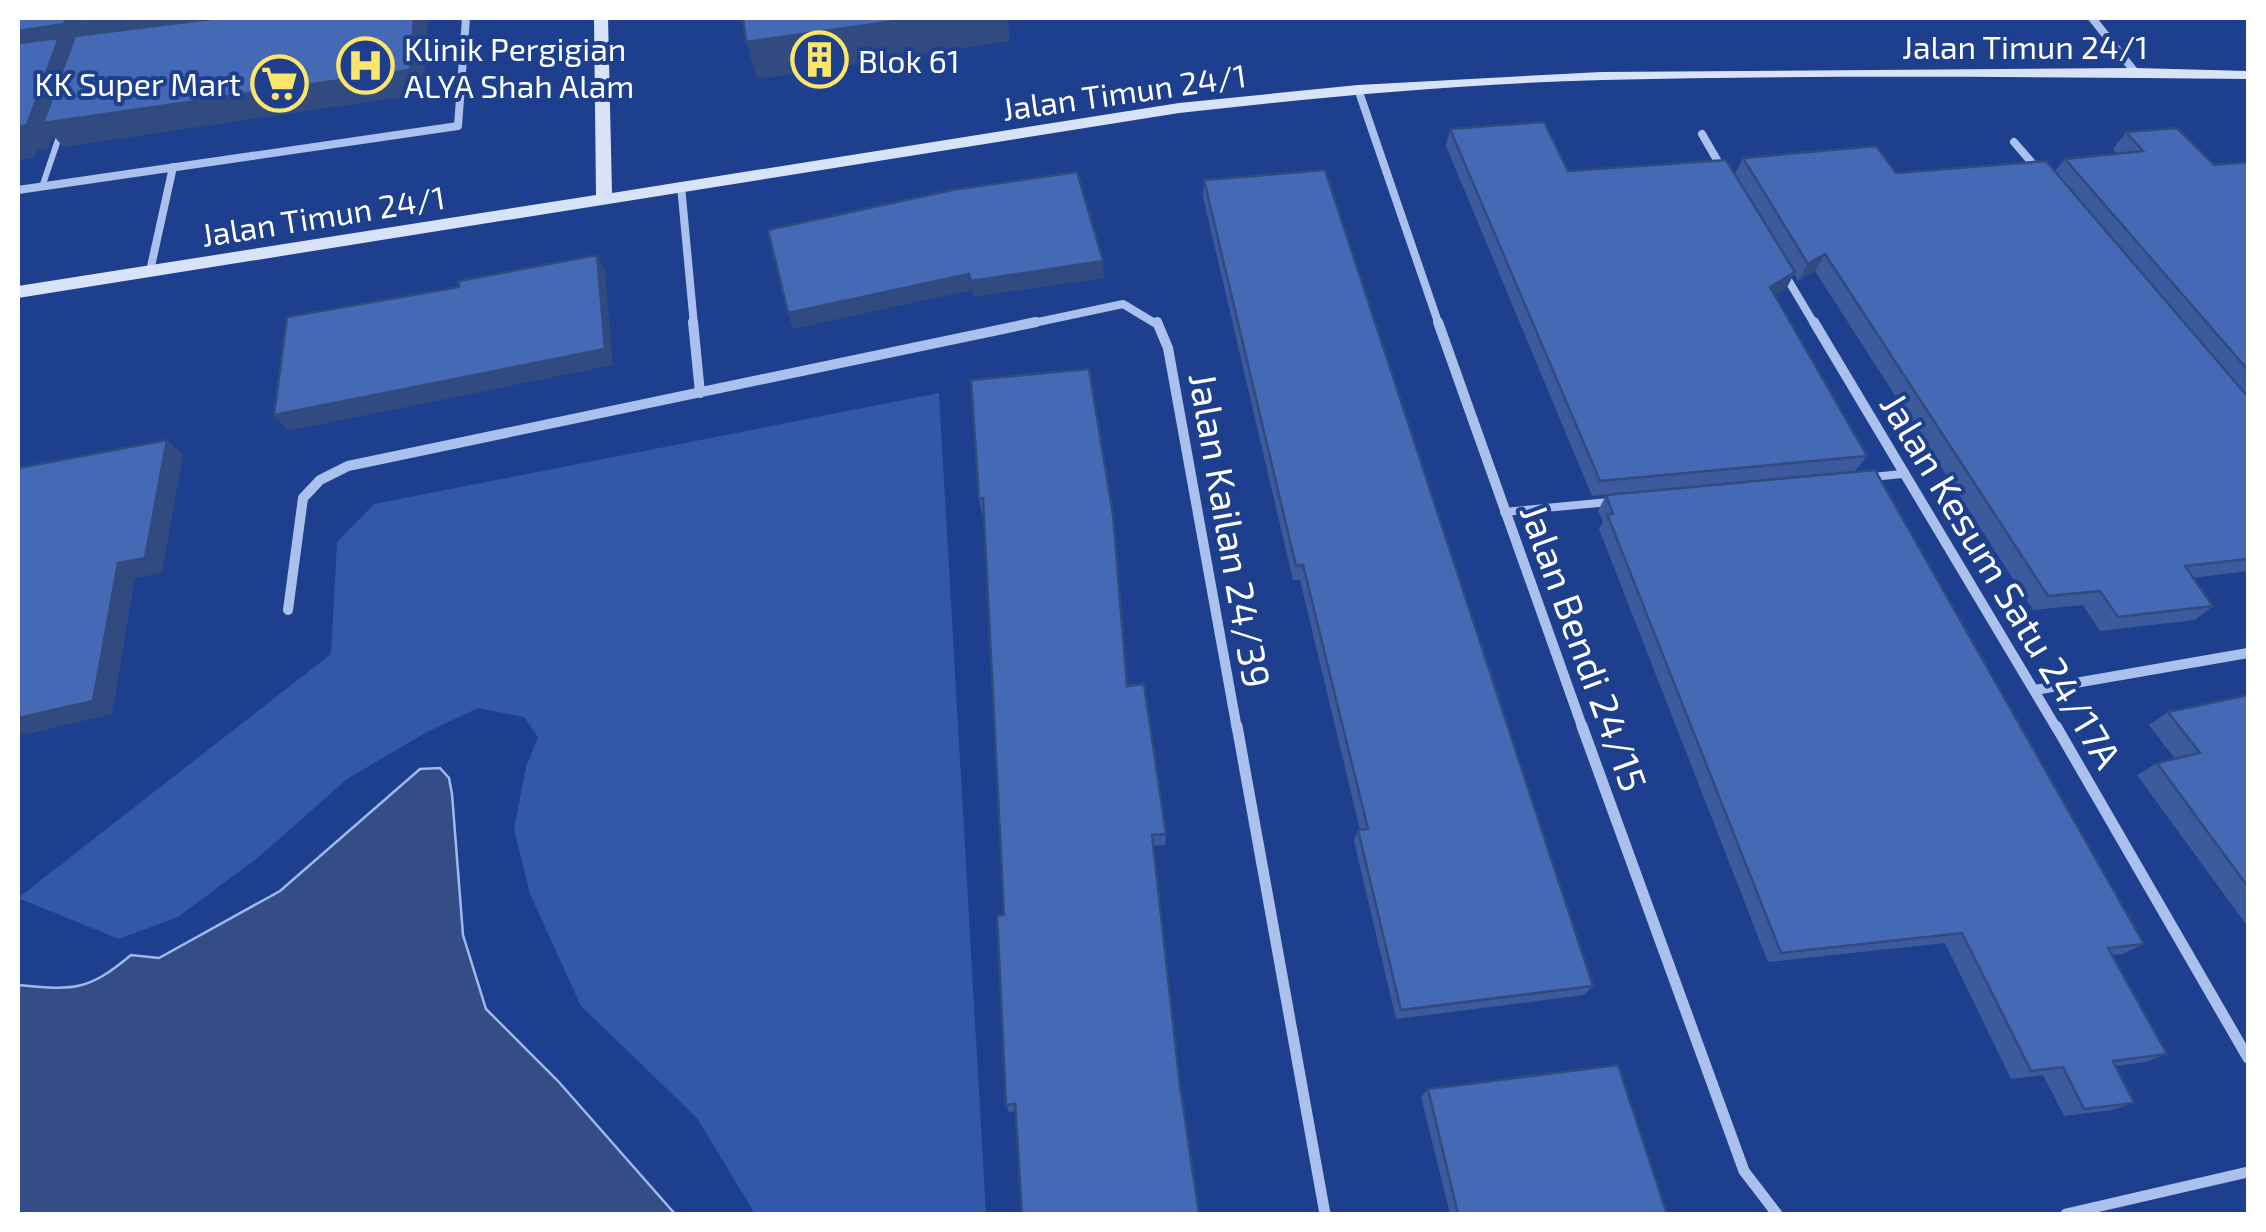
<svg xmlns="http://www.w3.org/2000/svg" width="2266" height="1232" viewBox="0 0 2266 1232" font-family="'Exo 2',sans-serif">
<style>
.green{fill:#3158ab}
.water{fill:#354d87;stroke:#9eb9ef;stroke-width:2.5}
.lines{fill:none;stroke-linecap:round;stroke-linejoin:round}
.lane-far1{stroke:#abc0ed;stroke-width:6}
.lane{stroke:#abc0ed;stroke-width:8}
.street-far2{stroke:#abc0ed;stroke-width:8}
.street-far1{stroke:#abc0ed;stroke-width:10}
.street{stroke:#abc0ed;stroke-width:11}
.secondary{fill:#d8e2f9;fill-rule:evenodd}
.wall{fill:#3c5a9c}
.shaded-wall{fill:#314a7f}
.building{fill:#4669b5;stroke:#314a7f;stroke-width:2.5}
.labels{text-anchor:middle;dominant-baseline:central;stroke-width:8;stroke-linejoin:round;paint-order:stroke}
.far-street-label{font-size:32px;fill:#fff;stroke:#1d3f8e}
.far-poi-label{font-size:32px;fill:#fff;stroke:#1d3f8e;text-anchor:start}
.street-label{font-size:38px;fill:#fff;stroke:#1d3f8e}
</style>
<rect width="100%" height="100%" fill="#1d3f8e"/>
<!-- green -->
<path class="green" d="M939,393L986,1214H755L697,1118L581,1006L530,894L514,829L526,767L538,737L524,717L478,708L427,732L347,779L260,856L178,917L119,939L18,898L331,654L337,542L374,504Z"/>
<!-- water -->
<path class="water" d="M440,768L449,778L452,794L463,935L486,1009L558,1081L675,1214H18V985C73,990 87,992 131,955L159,958L280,891L420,769Z"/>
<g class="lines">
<!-- lane-far1 -->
<path class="lane-far1" d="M42,187L60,134"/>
<!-- lane -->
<path class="lane" d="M1872,477L1902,474
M1504,512L1609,502"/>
<!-- street-far2 -->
<path class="street-far2" d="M2092,18L2135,72
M1358,89L1439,325
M1702,134L1724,172
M2014,142L2040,172
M681,186L694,325
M18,190L458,126L466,18
M150,271L173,167
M1784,273L1815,325
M1024,325L1123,304L1158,325"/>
<!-- street-far1 -->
<path class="street-far1" d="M693,322L700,393
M1157,322L1168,348L1237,729
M1438,322L1583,729
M1814,322L2057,729
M288,610L303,498L320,480L348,466L1036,322
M2035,690L2248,653"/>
<!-- street -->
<path class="street" d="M1237,726L1325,1214
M1582,726L1744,1171L1777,1214
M2056,726L2248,1058
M2066,1214L2248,1172"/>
<!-- secondary -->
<path class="secondary" d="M594,18H608L612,193L1179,103L1358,85L1601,72L2135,68L2248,71V79C2034,77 1818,75 1603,80C1461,84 1320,97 1179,113L18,298V286L596,195Z"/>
</g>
<!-- wall -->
<path class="wall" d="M1450,129L1568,171L1735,174L1743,158L1896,173L2055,171L2065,159L2117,154L2113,149L2126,132L2214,165L2248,162V571L2193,578L2213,606L2195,620L2100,631L2083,605L2033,610L1815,271L1798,281L1794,274L1786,289L1775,295L1867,456L1855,471L1592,496L1446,146Z
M1204,180L1593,986L1584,995L1396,1019L1354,841L1358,830H1360L1300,580H1293L1203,197Z
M971,380L1127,686L1166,834L1165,845L1153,846L1016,1111L1009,1112L1006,1105L1004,915L984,514H982L979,499Z
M1606,495L2144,944L2123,954L2112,955L2167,1054L2145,1062L2115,1066L2134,1103L2112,1110L2064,1116L2043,1075L2011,1079L1945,943L1768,962L1599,529L1603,522L1598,511Z
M2248,695V927L2137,775L2157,763L2175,759L2149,725L2168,712Z
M1428,1089L1667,1214H1450L1421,1097Z"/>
<!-- shaded-wall -->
<path class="shaded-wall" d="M66,18H311L98,46L88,32L83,48L68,50L78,62L414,18H428L423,94L63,147L53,135L48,149L36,151L34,158L18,160V31Z
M916,18H1008L1010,41L757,79L746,42Z
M1825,254L1815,271L1798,281L1808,264Z
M597,255L605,271L613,365L288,431L274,415Z
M1103,261L1104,278L973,297L971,281Z
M1795,272L1786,289L1761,303L1770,287Z
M969,274L972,290L793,329L788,313Z
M167,440L183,455L162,573L135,578L112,714L18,736V718L118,563Z"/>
<!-- building -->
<path class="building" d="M18,18H66L64,24L18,31Z
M81,18H112L80,22Z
M219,18H414L410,70L43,123L75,36Z
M743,18H916L746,42Z
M59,38L27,125L18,127V43Z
M1544,122L1568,171L1726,160L1795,272L1770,287L1867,456L1600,481L1450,129Z
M2177,128L2214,165L2248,162V370L2065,159L2143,151L2126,132Z
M1876,146L1896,173L2046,161L2248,397V559L2185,566L2213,606L2118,617L2100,591L2048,596L1825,254L1808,264L1743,158Z
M1325,170L1593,986L1401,1010L1358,830L1368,829L1303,565L1296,566L1204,180Z
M1077,172L1103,261L971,281L969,274L788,313L768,230L952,190Z
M597,255L605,349L274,415L287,317L459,287V281Z
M1089,369L1113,515L1127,686L1144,684L1166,834L1152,835L1180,1086L1199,1214H1022L1015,1104L1006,1105L997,915H1004L983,498L979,499L971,380Z
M167,440L145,558L118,563L93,701L18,718V468Z
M1875,470L2144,944L2108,948L2167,1054L2113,1061L2134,1103L2084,1109L2063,1067L2031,1071L1962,933L1781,953L1607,514H1613L1606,495Z
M2248,695V887L2157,763L2200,753L2168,712Z
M1618,1065L1667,1214H1458L1428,1089Z"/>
<!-- icons -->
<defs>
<symbol id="building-ring" viewBox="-11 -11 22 22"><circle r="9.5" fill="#1d3f8e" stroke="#fce66a" stroke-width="1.5"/><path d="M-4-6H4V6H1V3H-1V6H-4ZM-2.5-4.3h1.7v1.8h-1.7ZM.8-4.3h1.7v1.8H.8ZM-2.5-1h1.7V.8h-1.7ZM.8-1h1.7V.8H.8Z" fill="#fce66a"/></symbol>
<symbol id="hospital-ring" viewBox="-11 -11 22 22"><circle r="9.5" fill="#1d3f8e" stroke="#fce66a" stroke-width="1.5"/><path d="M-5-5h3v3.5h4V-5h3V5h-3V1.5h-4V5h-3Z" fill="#fce66a"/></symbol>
<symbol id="supermarket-ring" viewBox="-11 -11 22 22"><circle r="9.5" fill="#1d3f8e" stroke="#fce66a" stroke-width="1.5"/><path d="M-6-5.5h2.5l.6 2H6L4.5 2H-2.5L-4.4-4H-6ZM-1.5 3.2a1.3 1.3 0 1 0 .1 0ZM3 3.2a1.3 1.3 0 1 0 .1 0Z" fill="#fce66a"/></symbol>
</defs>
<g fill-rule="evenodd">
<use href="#building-ring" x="788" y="28" width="63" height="63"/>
<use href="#hospital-ring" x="334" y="34" width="63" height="63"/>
<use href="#supermarket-ring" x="248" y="52" width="63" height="63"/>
</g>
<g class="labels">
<!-- far-street labels -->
<g class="far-street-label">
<text x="2025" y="46">Jalan Timun 24/1</text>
<text transform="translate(1124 91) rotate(-8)">Jalan Timun 24/1</text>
<text transform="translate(323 215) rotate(-9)">Jalan Timun 24/1</text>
</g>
<!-- far-poi labels -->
<g class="far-poi-label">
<text x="404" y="48">Klinik Pergigian<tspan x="404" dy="37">ALYA Shah Alam</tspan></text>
<text x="858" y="60">Blok 61</text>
<text x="241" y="83" text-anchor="end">KK Super Mart</text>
</g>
<!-- street labels -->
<g class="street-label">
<text transform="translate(1231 530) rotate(80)">Jalan Kailan 24/39</text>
<text transform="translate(2002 580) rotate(59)">Jalan Kesum Satu 24/17A</text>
<text transform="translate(1585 647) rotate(70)">Jalan Bendi 24/15</text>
</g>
</g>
<!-- border -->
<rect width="2266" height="1232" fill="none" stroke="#ffffff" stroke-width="40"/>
</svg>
